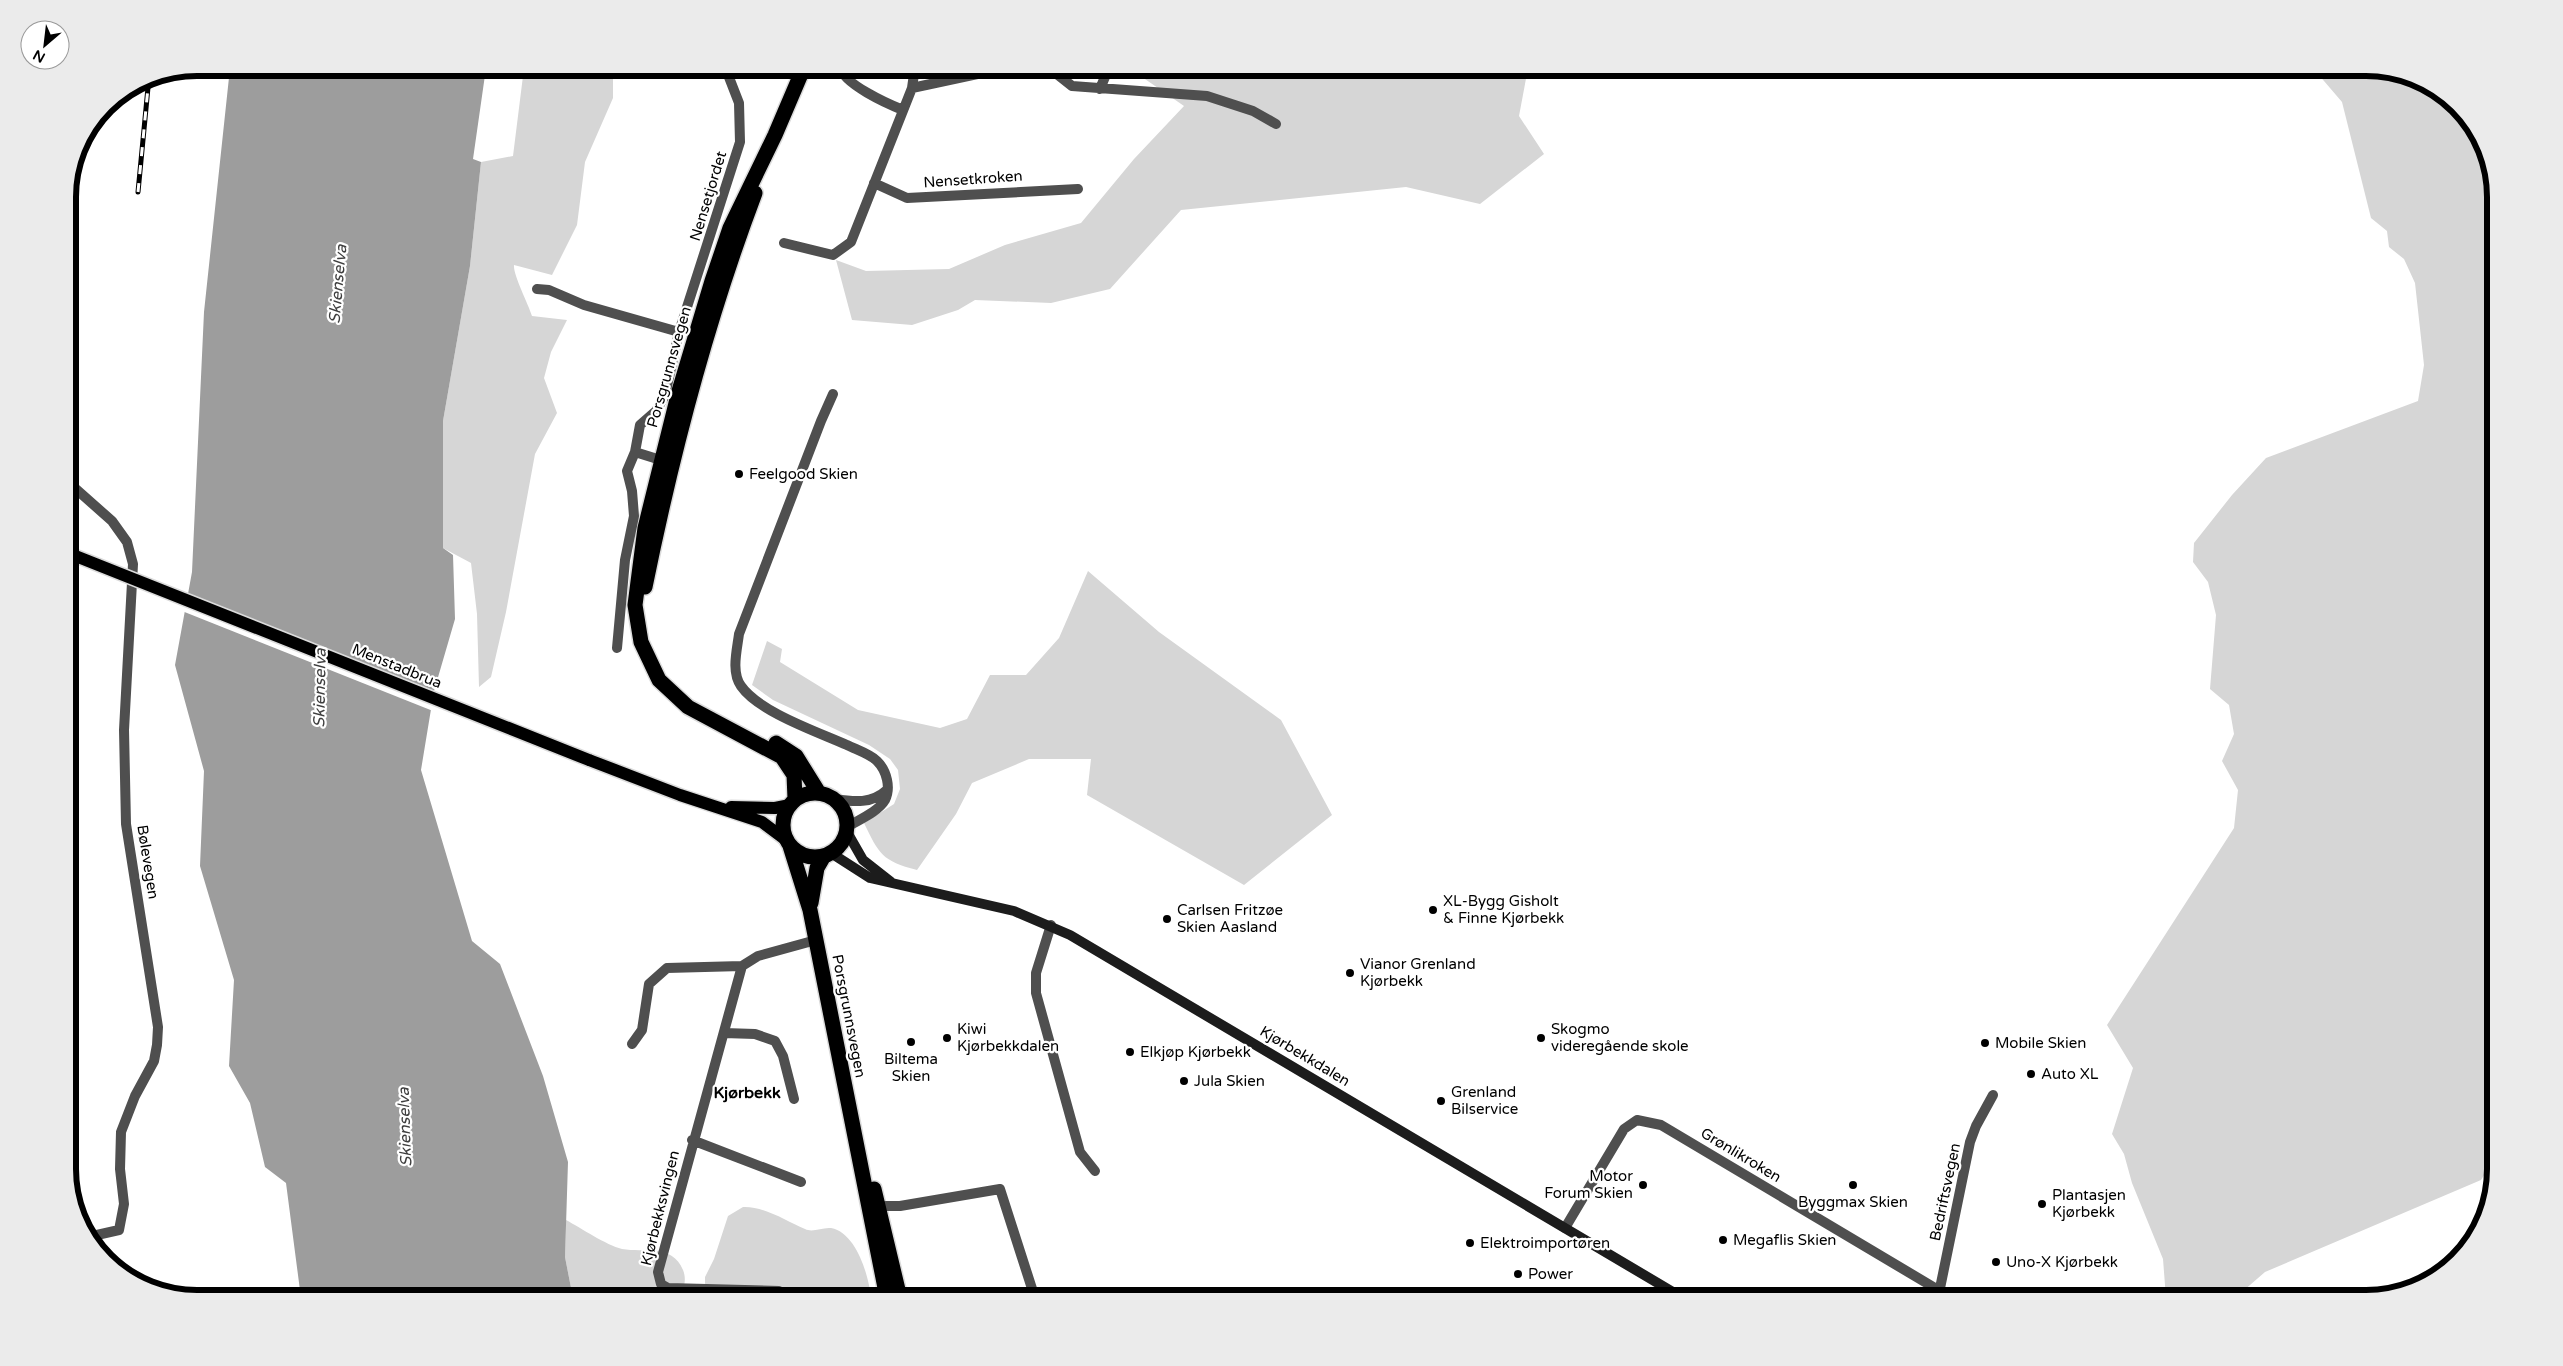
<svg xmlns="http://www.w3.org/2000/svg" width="2563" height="1366" viewBox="0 0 2563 1366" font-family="'Varela Round',sans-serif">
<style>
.green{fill:#d6d6d6}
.water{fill:#9d9d9d}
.pier{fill:#fff}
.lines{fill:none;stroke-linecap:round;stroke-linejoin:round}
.primary-casing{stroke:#dbdbdb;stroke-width:15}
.highway-casing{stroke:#dbdbdb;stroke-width:18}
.street{stroke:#4f4f4f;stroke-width:10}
.secondary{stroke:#1c1c1c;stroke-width:10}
.primary{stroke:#000;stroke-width:12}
.highway{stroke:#000;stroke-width:15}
.rail-casing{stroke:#000;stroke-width:5}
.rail{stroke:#fff;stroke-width:3;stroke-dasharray:9;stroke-linecap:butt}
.primary-bridge-casing{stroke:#dbdbdb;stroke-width:15;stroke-linecap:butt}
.primary-bridge{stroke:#000;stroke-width:12}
.poi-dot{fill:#000;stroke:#fff;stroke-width:2}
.labels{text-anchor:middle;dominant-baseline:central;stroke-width:4.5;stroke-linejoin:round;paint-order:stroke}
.street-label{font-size:15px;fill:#000;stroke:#fff}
.poi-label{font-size:15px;fill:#000;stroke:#fff;text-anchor:start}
.water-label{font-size:16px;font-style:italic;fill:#3e3e3e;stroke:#fff}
.neighbourhood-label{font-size:16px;font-weight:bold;fill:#000;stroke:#fff}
.rim{fill:none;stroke:#000;stroke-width:6}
</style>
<rect width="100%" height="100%" fill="#fff"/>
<!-- green -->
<path class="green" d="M524,68H613V98L585,162L577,225L552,275L514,265C513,275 528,303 532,316L567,320L551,352L544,378L557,413L535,454L506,612L491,677L479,687L477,614L471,563L443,548V421L470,266L481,162L513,156Z
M1129,68H1528L1519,116L1544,154L1480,204L1406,187L1181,210L1110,289L1051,303L975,300L958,310L912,325L852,320L836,260L866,271L949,269L1005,245L1081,223L1134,159L1184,106Z
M2334,68H2365L2423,81L2474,126L2495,189V1158L2481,1180L2265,1272L2235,1298H2166L2163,1259L2132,1183L2124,1154L2112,1134L2133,1068L2107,1025L2234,828L2238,790L2222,761L2234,734L2229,705L2210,689L2216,615L2208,582L2193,562L2194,543L2232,495L2266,458L2418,401L2424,365L2415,283L2404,259L2389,247L2387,231L2371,218L2342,102L2318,74Z
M1088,571L1159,632L1281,720L1332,815L1244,885L1087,795L1091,759H1029L972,783L956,814L917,870C882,861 879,854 864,823L894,804L900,789L898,770L890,759L869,745L773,700L752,685L767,641L782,649L780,662L858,710L940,728L967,719L990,675H1026L1059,638Z
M743,1207C764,1206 786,1221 805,1229C813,1233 822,1227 831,1228C857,1233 869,1277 871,1298H788L777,1288L769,1298H712L705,1286V1277L714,1259L728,1216Z
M566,1220C581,1228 606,1245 622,1249C644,1253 672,1243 683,1270C687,1280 684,1290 678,1298H573L565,1257Z"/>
<!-- water -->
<path class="water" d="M230,68H486L473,159L481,162L470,266L443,421V548L453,555L455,619L434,691L421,770L472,941L500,964L543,1076L568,1162L565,1257L573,1298H301L286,1183L265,1167L250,1103L229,1066L234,980L200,866L204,771L175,665L192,572L204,312Z"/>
<!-- pier -->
<path class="pier" d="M185,593L437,692L433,711L182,611Z"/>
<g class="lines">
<defs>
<path id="primary" d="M589,760L680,795L762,822L786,840
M731,807L775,808L790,805"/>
<path id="highway" d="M645,587C672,454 707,320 755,193
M776,743L796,756L819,793
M783 825a32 32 0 1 1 64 0a32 32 0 1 1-64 0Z
M795,799L794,775L782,757L688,707L659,680L641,642L635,605L645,528L679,391L712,281L730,228L775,135L804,67
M790,846L810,910L887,1298
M811,903L817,868L824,856
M874,1189L900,1298"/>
</defs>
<!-- primary casing -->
<use href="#primary" class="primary-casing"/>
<!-- highway casing -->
<use href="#highway" class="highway-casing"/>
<!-- street -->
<path class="street" d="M840,67C843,84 888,104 903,110
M1048,67L1072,86L1207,96L1253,111L1276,124
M912,88L915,67
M1100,89L1109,67
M874,183L907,198L1078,189
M784,243L833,255L851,242L912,88L1010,67
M537,289L549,290L584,305L679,332
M833,394L821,421L739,634C737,650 731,672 741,686C759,712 818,732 847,745C857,750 870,754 877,761C887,771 891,788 885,800C878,812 858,820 847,827
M635,452L667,462
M68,482L112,521L127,542L133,564L124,730L126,824L158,1027L157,1045L154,1061L135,1096L121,1132L120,1169L124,1204L119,1230L88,1237
M617,648L625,560L634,516L632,491L627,471L635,452L640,425L656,411L665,395L679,332L740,142L739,103L725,67
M835,799C854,802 872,804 887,790
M1051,925L1036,973V993L1080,1152L1095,1171
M724,1033L755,1034L775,1041L783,1056L794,1099
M632,1044L642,1030L649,984L667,968L742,966
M692,1140L801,1182
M886,1206H900L1000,1189L1035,1298
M1565,1228L1624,1129L1637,1120L1661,1125L1940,1291
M779,1291L668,1288L661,1284L658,1272L742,966L758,956L816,940
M1938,1298L1970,1142L1976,1126L1993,1095"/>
<!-- secondary -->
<path class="secondary" d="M847,832L863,860L891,882
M831,853L870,878L1014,911L1070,935L1683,1298"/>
<!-- primary -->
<use href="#primary" class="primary"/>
<!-- highway -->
<use href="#highway" class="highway"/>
<defs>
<path id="rail" d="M138,192L149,77"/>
</defs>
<!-- rail casing -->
<use href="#rail" class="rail-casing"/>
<!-- rail -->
<use href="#rail" class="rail"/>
<defs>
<path id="primary-bridge" d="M68,553L589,760"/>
</defs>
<!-- primary-bridge casing -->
<use href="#primary-bridge" class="primary-bridge-casing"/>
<!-- primary-bridge -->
<use href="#primary-bridge" class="primary-bridge"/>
</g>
<!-- markers -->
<g class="poi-dot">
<circle cx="739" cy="474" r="5"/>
<circle cx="1433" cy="910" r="5"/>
<circle cx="1167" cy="919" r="5"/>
<circle cx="1350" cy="973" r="5"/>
<circle cx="947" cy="1038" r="5"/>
<circle cx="1541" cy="1038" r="5"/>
<circle cx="911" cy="1042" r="5"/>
<circle cx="1985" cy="1043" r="5"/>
<circle cx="1130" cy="1052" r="5"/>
<circle cx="2031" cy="1074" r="5"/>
<circle cx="1184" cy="1081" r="5"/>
<circle cx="1441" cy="1101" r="5"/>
<circle cx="1643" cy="1185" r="5"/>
<circle cx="1853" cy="1185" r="5"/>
<circle cx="2042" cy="1204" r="5"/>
<circle cx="1723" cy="1240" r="5"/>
<circle cx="1470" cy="1243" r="5"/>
<circle cx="1996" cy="1262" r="5"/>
<circle cx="1518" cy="1274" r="5"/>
</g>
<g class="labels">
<!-- street labels -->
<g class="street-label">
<text transform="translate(973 179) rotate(-4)">Nensetkroken</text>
<text transform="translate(708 196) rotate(-73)">Nensetjordet</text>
<text transform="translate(669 367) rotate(-74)">Porsgrunnsvegen</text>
<text transform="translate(397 666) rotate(22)">Menstadbrua</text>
<text transform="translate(148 862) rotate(81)">Bølevegen</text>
<text transform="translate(849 1016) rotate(79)">Porsgrunnsvegen</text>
<text transform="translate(1305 1056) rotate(31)">Kjørbekkdalen</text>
<text transform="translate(1741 1155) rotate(31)">Grønlikroken</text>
<text transform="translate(1945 1192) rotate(-78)">Bedriftsvegen</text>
<text transform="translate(660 1208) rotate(-76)">Kjørbekksvingen</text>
</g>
<!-- poi labels -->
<g class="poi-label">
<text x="749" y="474">Feelgood Skien</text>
<text x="1443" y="901">XL-Bygg Gisholt<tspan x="1443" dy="17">&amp; Finne Kjørbekk</tspan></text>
<text x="1177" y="910">Carlsen Fritzøe<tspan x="1177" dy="17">Skien Aasland</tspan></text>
<text x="1360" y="964">Vianor Grenland<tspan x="1360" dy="17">Kjørbekk</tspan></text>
<text x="957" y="1029">Kiwi<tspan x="957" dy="17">Kjørbekkdalen</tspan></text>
<text x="1551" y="1029">Skogmo<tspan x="1551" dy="17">videregående skole</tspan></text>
<text x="1995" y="1043">Mobile Skien</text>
<text x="1140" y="1052">Elkjøp Kjørbekk</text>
<text x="911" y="1059" text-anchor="middle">Biltema<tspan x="911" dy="17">Skien</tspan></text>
<text x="2041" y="1074">Auto XL</text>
<text x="1194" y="1081">Jula Skien</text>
<text x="1451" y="1092">Grenland<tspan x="1451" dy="17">Bilservice</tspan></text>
<text x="1633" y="1176" text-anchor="end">Motor<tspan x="1633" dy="17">Forum Skien</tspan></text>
<text x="2052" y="1195">Plantasjen<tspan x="2052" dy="17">Kjørbekk</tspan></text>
<text x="1853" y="1202" text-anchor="middle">Byggmax Skien</text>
<text x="1733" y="1240">Megaflis Skien</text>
<text x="1480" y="1243">Elektroimportøren</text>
<text x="2006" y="1262">Uno-X Kjørbekk</text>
<text x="1528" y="1274">Power</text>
</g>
<!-- water labels -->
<g class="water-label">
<text transform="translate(338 284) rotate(-85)">Skienselva</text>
<text transform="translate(320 688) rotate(-89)">Skienselva</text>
<text transform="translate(405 1127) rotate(-92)">Skienselva</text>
</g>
<!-- neighbourhood labels -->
<g class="neighbourhood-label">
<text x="747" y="1093">Kjørbekk</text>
</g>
</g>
<!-- crop -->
<path d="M0 0H2563V1366H0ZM197 76H2366A121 121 0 0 1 2487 197V1169A121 121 0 0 1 2366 1290H197A121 121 0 0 1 76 1169V197A121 121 0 0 1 197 76Z" fill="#ebebeb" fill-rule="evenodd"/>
<path class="rim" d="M197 76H2366A121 121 0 0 1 2487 197V1169A121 121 0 0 1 2366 1290H197A121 121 0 0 1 76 1169V197A121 121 0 0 1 197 76Z"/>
<!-- north arrow -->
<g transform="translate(45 45) rotate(208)"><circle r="24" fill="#ffffff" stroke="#999999"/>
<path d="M0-4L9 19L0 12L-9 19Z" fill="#000000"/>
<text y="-8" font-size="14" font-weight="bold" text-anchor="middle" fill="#000000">N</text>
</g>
</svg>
